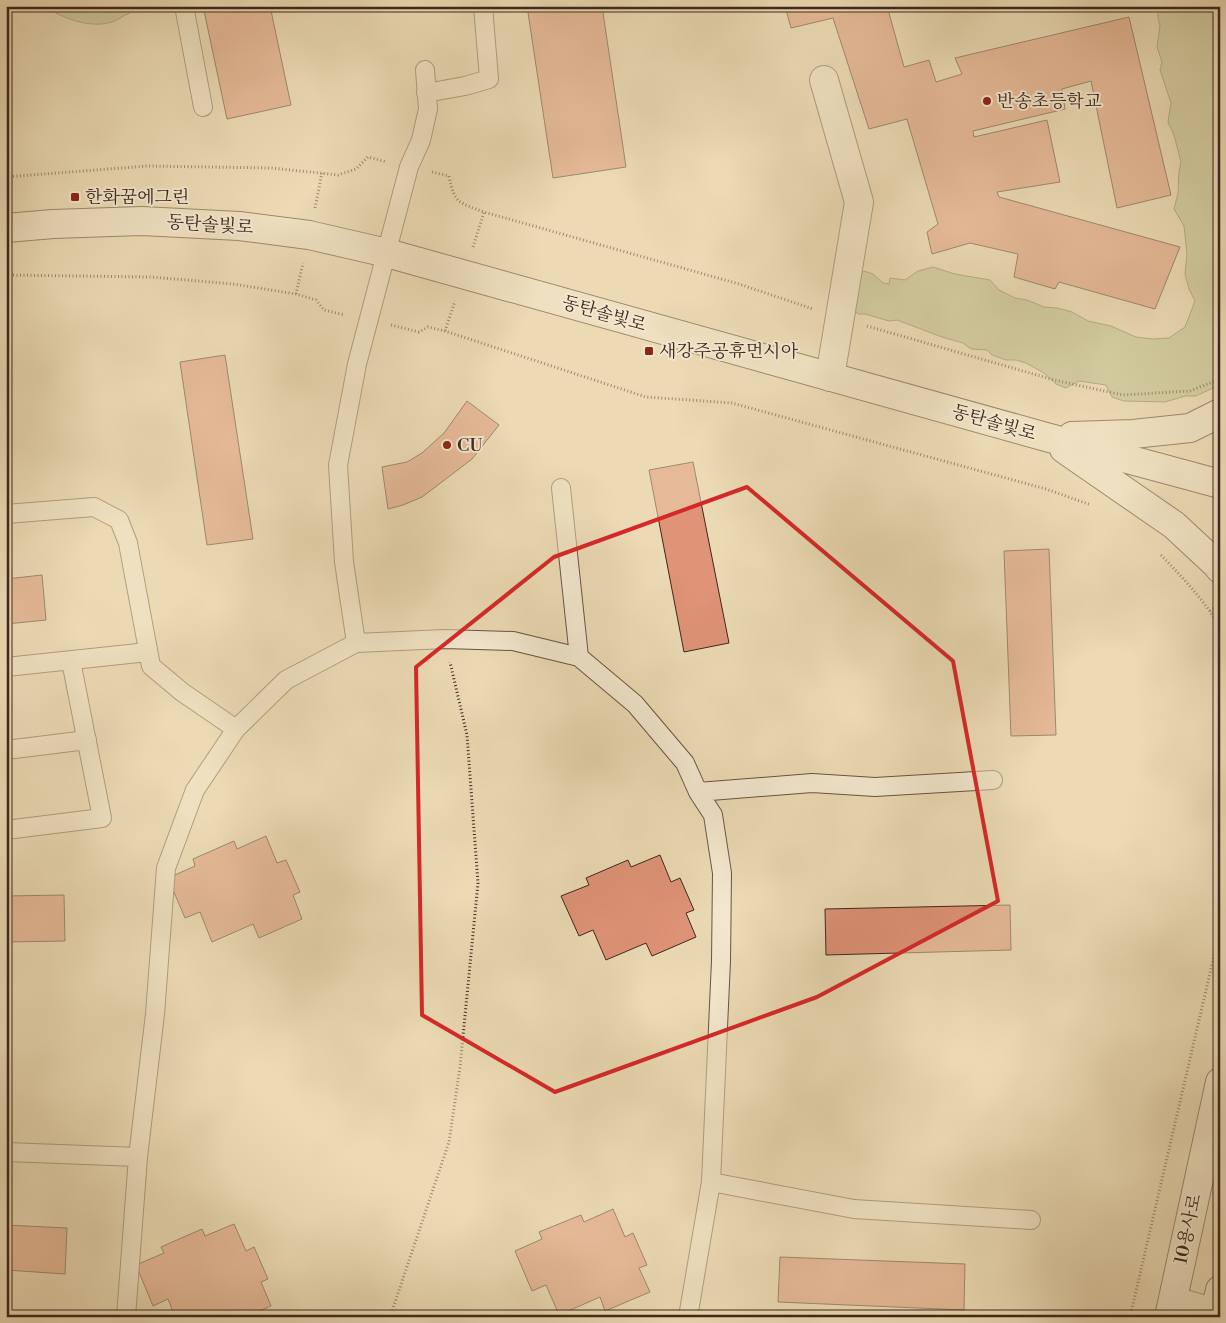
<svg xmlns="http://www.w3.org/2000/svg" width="1226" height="1323" viewBox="0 0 1226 1323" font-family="'Libre Bodoni','Noto Serif KR',serif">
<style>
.green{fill:#b8bf8c;stroke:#7b7354}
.building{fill:#df9377;stroke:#3e271c}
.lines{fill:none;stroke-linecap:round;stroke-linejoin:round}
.lane-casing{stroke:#695442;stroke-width:20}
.street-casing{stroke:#695442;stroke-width:30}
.secondary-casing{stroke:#3e271c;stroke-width:30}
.path{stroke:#3e271c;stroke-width:3;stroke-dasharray:1 2.5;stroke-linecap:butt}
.lane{stroke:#f2e7ce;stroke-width:18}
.street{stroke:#f2e7ce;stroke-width:28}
.secondary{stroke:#f2e7ce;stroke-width:28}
.marked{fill:none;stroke:#d62828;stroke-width:4;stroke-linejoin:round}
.poi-dot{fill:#8f2418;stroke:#f2e7ce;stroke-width:2}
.labels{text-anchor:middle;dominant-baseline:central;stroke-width:4;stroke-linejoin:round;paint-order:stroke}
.poi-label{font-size:18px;fill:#3e271c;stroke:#f2e7ce;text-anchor:start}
.street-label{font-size:18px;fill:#3e271c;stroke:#f2e7ce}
</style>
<rect width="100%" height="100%" fill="#ebdab4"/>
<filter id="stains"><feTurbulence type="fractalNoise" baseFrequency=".004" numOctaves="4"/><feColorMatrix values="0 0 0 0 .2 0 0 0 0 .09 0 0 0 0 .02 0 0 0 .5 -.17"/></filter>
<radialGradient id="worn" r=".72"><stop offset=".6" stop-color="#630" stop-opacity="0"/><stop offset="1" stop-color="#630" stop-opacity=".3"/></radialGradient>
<!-- green -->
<path class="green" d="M44,6H130V13C124,15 118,20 112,22C90,29 62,18 44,6Z
M1157,6H1220V382L1215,387L1196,396H1185L1165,402L1124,401L1112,397L1106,385L1079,381L1066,388L1056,384L1044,373L1026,363L1016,360H1006L992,355L987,350L971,349L963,343L942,337L897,320L889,321L865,314H858L850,306L859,275L864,271L873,274L883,283L889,284L890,278L905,280L918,271L933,267L955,274L990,280L999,290L1015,298L1027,300L1044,307L1057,308L1072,312L1088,321L1111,326L1136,337L1153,339L1169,338L1185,327L1195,301L1189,289L1185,274L1187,254L1184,226L1174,209L1178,193L1179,171L1181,162L1174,135L1168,122L1171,103L1160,70L1162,62L1157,47L1160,26L1158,17Z"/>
<!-- building -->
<path class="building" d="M203,6H270L291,105L227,119Z
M527,6H602L626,167L553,178Z
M785,6H887L904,67L929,60L936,82L962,74L955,58L1129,17L1171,195L1117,208L1091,81L1062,89L1065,109L973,131L974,137L1047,120L1060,182L997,192L999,197L1180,247L1155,309L1059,282L1055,289L1014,277L1018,254L970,243L932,254L927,232L938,224L907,119L869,129L833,18L791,28Z
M225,355L253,539L207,545L180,362Z
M467,401L499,425L472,459L434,488L422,497L403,505L388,509L382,467L407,462L422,453L444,433Z
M693,462L729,643L684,652L649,470Z
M1049,549L1056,735L1011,736L1004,551Z
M42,575L46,620L6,624V579Z
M266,836L277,863L286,860L300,892L293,895L302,919L259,938L253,924L212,942L200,912L185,918L168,878L195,866L193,859L234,841L237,849Z
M660,855L671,882L680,878L694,910L686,913L696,937L652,956L646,943L606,960L593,930L579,936L561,896L589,885L586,878L628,860L631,867Z
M64,895L65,941L6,942V896Z
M1010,905L1011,950L826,955L825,909Z
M613,1209L625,1237L633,1233L647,1265L639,1268L650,1292L605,1311L600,1297L559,1315L546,1285L532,1291L515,1251L542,1239L539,1232L581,1215L584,1222Z
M234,1224L246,1251L254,1247L268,1279L261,1282L271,1306L246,1317H223L221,1312L209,1317H175L168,1299L153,1306L136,1265L164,1253L161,1247L202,1229L205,1236Z
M6,1225L67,1228L65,1274L6,1270Z
M780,1257L965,1264L964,1310L778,1302Z"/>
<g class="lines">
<defs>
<path id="lane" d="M184,6L203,107
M426,93L465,86L489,79L483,6
M561,488L579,657
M6,514L94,507L119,520L128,543L151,666L182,692L236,729
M356,643L344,562L338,465L357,364L409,167L421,140L428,109L425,70
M6,667L148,652
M6,750L87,740
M698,792L812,783L875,787L993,780
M6,830L102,818L71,661
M6,1152L138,1157
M711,1182L854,1209L1031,1220
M126,1317L138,1157L155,1014L166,868L195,790L236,729L286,680L356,643L445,639L513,641L579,657L635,704L685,763L698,792L713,815L722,873L721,961L711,1182L688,1317"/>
<path id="street" d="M824,80L859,202L830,377
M1173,1301L1220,1314"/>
<path id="secondary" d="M6,228L53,224L142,221L239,226L309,235L387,253L1046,437L1220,484
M1072,436L1133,434L1190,428L1220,413
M1064,449L1174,525L1216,564L1220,569
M1169,1317L1220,1082
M1214,1317L1220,1290"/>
</defs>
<!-- lane casing -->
<use href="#lane" class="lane-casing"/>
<!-- street casing -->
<use href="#street" class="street-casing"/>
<!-- secondary casing -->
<use href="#secondary" class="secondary-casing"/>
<!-- path -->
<path class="path" d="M432,172L449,176C454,204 460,203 484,212L739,284L813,309
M6,177L147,166L272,168L338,175L356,169L368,157L387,162
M315,208L322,173
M473,247L484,212
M6,275L151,277L233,284L296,294L316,300L324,310L345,315
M296,294L303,263
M391,325L419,332L428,327L445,331L646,397L732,403L1046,489L1091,505
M867,326L1054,380L1123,395L1190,391L1220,379
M445,331L455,301
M1161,555C1183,578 1204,600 1220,627
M1210,611L1220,604
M390,1317L449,1142L460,1067L478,883L467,735L450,662
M1130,1317L1220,930"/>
<!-- lane -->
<use href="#lane" class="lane"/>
<!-- street -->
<use href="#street" class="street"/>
<!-- secondary -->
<use href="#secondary" class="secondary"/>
</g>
<!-- marked area -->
<path d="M0 0H1226V1323H0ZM747,487L953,661L998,901L817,997L555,1092L422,1015L416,667L554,557Z" fill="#ebdab4" fill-opacity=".55" fill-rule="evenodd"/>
<path class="marked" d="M747,487L953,661L998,901L817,997L555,1092L422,1015L416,667L554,557Z"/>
<!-- markers -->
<g class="poi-dot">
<circle cx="987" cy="101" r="5"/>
<rect x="70" y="192" width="10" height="10" rx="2.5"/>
<rect x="644" y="346" width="10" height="10" rx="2.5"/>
<circle cx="447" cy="445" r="5"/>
</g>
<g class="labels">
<!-- poi labels -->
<g class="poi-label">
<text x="997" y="101">반송초등학교</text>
<text x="85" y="197">한화꿈에그린</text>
<text x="659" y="351">새강주공휴먼시아</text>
<text x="457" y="445">CU</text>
</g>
<!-- street labels -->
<g class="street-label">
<text transform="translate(210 225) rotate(4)">동탄솔빛로</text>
<text transform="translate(604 314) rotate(16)">동탄솔빛로</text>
<text transform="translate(994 423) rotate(16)">동탄솔빛로</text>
<text transform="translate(1188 1229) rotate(-78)">10용사로</text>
</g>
</g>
<!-- margin -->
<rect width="1226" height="1323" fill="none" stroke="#ebdab4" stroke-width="25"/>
<rect x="8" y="8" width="1211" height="1308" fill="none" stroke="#3e271c" stroke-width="2.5"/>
<rect x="12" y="12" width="1201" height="1298" fill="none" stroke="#3e271c"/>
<rect width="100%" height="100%" filter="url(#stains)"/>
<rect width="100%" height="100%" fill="url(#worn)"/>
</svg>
